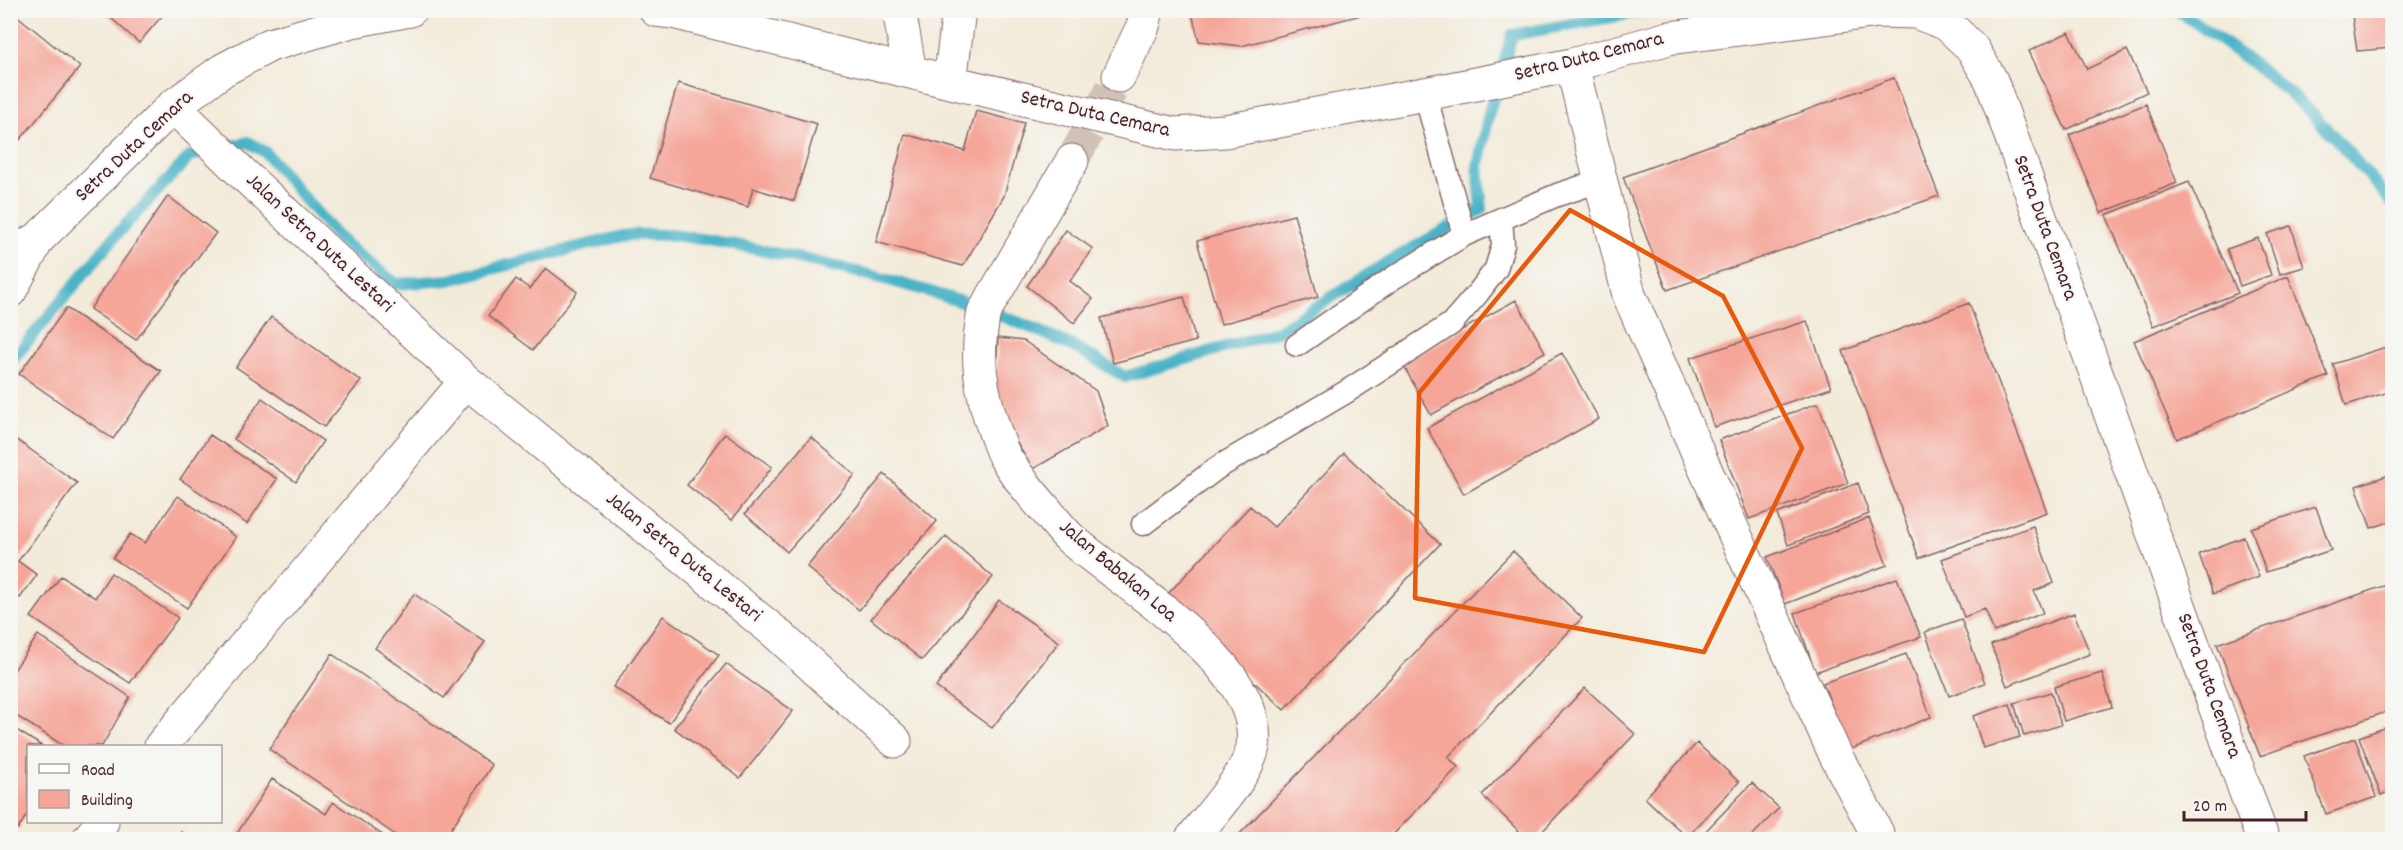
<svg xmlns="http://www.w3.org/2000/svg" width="2403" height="850" viewBox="0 0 2403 850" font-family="Dekko,sans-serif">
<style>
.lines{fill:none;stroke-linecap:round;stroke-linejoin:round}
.stream{stroke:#49b3c7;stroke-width:12}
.building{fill:#f5a699}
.street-tunnel{stroke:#d1c2b7;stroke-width:33;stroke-dasharray:33 16;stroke-linecap:butt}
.lane-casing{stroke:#856668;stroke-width:25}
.street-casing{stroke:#856668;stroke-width:35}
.lane{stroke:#fff;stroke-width:22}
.street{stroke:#fff;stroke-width:33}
.marked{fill:none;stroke:#e8590c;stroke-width:4.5;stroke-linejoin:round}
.labels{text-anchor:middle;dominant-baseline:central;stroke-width:4.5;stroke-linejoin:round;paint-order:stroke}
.street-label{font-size:21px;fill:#4a1f2b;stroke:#f6f6f2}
</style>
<rect width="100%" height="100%" fill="#f6f6f2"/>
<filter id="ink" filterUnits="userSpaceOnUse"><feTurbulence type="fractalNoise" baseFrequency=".0167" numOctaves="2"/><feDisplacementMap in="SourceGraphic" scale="12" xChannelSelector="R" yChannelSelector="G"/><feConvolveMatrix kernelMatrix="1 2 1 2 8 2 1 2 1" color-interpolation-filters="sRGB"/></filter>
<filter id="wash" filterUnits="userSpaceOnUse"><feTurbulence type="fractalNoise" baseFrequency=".008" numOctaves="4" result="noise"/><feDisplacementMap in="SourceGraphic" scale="24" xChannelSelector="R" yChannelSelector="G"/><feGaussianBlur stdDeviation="1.35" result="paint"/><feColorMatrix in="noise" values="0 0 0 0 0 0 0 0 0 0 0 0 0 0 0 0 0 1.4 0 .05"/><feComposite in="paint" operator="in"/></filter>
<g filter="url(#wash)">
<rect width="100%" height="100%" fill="#f3ebda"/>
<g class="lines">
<!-- stream -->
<path class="stream" d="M2177,10C2229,46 2281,81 2325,127C2348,151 2370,178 2392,203
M10,363L117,234L190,156L248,142L265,152L339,239L396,284L449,280L622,236C675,230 731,244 784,255C881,276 980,302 1070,345C1089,354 1107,367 1125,377L1276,332L1383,265L1482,209L1478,166L1490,109L1512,35L1650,10"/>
</g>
<g id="blocks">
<!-- building -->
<path class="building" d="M10,10L80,67L10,152Z
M102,10H167L139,43Z
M1191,10H1377V11L1241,46L1199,41Z
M2382,10H2392V48L2357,51L2352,15Z
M2069,32L2087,69L2127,50L2147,92L2066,130L2029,51Z
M1894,78L1939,196L1667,290L1623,177Z
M678,83L817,124L794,201L753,188L748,207L650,178Z
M2146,104L2177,183L2101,213L2069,135Z
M976,111L1024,123L1004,196L963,266L876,242L905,134L965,151Z
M2189,182L2238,293L2153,326L2106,215Z
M168,196L216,233L136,340L90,309Z
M1294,215L1318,297L1221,324L1197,241Z
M2291,226L2304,267L2280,274L2267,234Z
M1066,230L1093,249L1070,281L1093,299L1074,323L1027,286Z
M2258,238L2271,275L2240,286L2227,249Z
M546,268L577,292L533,350L488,316L516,279L530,289Z
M2288,276L2328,376L2177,439L2134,341Z
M1184,297L1196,341L1113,363L1101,318Z
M1516,300L1545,352L1431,415L1402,363Z
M1969,303L2047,512L1919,558L1843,351Z
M66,308L161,371L113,439L19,374Z
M271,317L361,381L324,427L236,367Z
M1807,321L1831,388L1714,427L1690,358Z
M998,338L1024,341L1096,391L1108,426L1033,469L1008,429L995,389Z
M2392,345V391L2346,405L2333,364Z
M1562,353L1599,419L1464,494L1427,428Z
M262,398L323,441L296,482L234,439Z
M1818,403L1848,483L1749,519L1719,440Z
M725,433L772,467L732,520L687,485Z
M10,435L77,483L18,561L37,575L20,598L10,591Z
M210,435L277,479L247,524L180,479Z
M811,437L855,475L787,552L745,514Z
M1344,453L1440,544L1284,710L1164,598L1250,506L1274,527Z
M884,474L937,521L859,610L807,567Z
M2392,474V521L2371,528L2356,486Z
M1858,483L1869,514L1788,545L1777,514Z
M178,496L236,537L187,608L113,558L130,534L145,543Z
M2316,507L2331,550L2266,572L2251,528Z
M1869,518L1887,565L1785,604L1767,557Z
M2033,526L2054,583L2034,591L2043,613L1994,632L1985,609L1964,617L1942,559Z
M946,536L993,577L922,660L871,619Z
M2244,537L2259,577L2213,594L2199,554Z
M1513,551L1582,618L1448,757L1458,767L1388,840H1234Z
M111,573L178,618L130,683L31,617L61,576L95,598Z
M1897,578L1921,637L1815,672L1795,613Z
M2392,583V710L2260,756L2217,644Z
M414,594L485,642L444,698L375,648Z
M999,600L1059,642L992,728L936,687Z
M2074,613L2090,654L2007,686L1991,645Z
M663,616L719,655L669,723L613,687Z
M1961,619L1985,683L1949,696L1925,632Z
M38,635L130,697L102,746H64L10,712V676Z
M332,654L492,765L444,840H403L269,749Z
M1906,654L1931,717L1849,750L1823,683Z
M726,664L793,711L740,778L674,728Z
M2102,673L2112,707L2064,721L2054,687Z
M1585,688L1635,734L1534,840H1528L1482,795Z
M2051,692L2061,725L2024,736L2014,703Z
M2010,704L2020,737L1983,748L1973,716Z
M2392,725V791L2381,795L2359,737Z
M10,726L42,746H28V813L18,829L10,823Z
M2355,738L2376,797L2326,814L2304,756Z
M1697,743L1739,782L1687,837L1645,798Z
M272,779L326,814L333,802L390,840H233Z
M1752,783L1779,808L1748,840H1697Z
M181,832L192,840H177Z"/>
</g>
</g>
<g filter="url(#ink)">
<use href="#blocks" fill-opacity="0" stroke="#856668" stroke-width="1.5"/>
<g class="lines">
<!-- street-tunnel -->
<path class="street-tunnel" d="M1072,161L1119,76"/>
<defs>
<path id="lane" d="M1464,235L1557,195L1600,181
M1297,345L1393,278L1464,235L1425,94
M1143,524L1217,468L1346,392L1451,324L1478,293L1496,269L1503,245L1501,219"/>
<path id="street" d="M656,10L673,12L950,82L1175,134L1225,131L1425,94L1572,65L1669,38L1879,11L1916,12L1947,24L1972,48L1991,80L2263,840
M899,10L910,72
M1572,65L1629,295L1701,460L1836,756L1877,833
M1119,76L1143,26L1147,10
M950,82L959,10
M173,106L242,173L466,381L776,633L895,741
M1072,161L984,312C975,356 980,390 995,432C998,440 1001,450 1005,457C1016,475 1030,492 1044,508C1053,518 1061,530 1071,539C1123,585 1264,665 1253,746C1249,774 1209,816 1191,840
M10,254L38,239L173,106L223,70L270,45L352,21L410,10
M10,291L38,239
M161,746L466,381
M88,840L102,822"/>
</defs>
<!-- lane casing -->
<use href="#lane" class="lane-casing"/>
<!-- street casing -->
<use href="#street" class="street-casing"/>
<!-- lane -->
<use href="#lane" class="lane"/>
<!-- street -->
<use href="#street" class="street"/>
</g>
</g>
<!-- marked area -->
<path class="marked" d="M1570,210L1723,296L1802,448L1704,652L1415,598L1419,393Z"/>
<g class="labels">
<!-- street labels -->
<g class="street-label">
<text transform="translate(1589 58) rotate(-14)">Setra Duta Cemara</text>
<text transform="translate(1095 115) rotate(13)">Setra Duta Cemara</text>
<text transform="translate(135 147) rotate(-43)">Setra Duta Cemara</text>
<text transform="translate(2044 228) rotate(70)">Setra Duta Cemara</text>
<text transform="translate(319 244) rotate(43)">Jalan Setra Duta Lestari</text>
<text transform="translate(683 558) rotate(39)">Jalan Setra Duta Lestari</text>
<text transform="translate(1117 572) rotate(40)">Jalan Babakan Loa</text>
<text transform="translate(2208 686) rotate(70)">Setra Duta Cemara</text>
</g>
</g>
<!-- margin -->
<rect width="2403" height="850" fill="none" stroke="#f6f6f2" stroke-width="36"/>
<!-- legend -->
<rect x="27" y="745" width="195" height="78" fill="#f6f6f2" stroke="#b1a0a2" stroke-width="1.5"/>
<rect x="39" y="764" width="30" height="9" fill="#ffffff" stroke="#b1a0a2" stroke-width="1.5"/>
<text x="81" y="775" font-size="18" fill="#4a1f2b">Road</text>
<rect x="39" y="790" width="30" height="18" fill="#f5a699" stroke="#b1a0a2" stroke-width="1.5"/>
<text x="81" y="805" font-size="18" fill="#4a1f2b">Building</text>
<!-- scale -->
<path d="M2184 811v9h122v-9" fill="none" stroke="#4a1f2b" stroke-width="3"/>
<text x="2193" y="811" font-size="18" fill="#4a1f2b" stroke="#f6f6f2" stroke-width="4.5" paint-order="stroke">20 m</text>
</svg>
